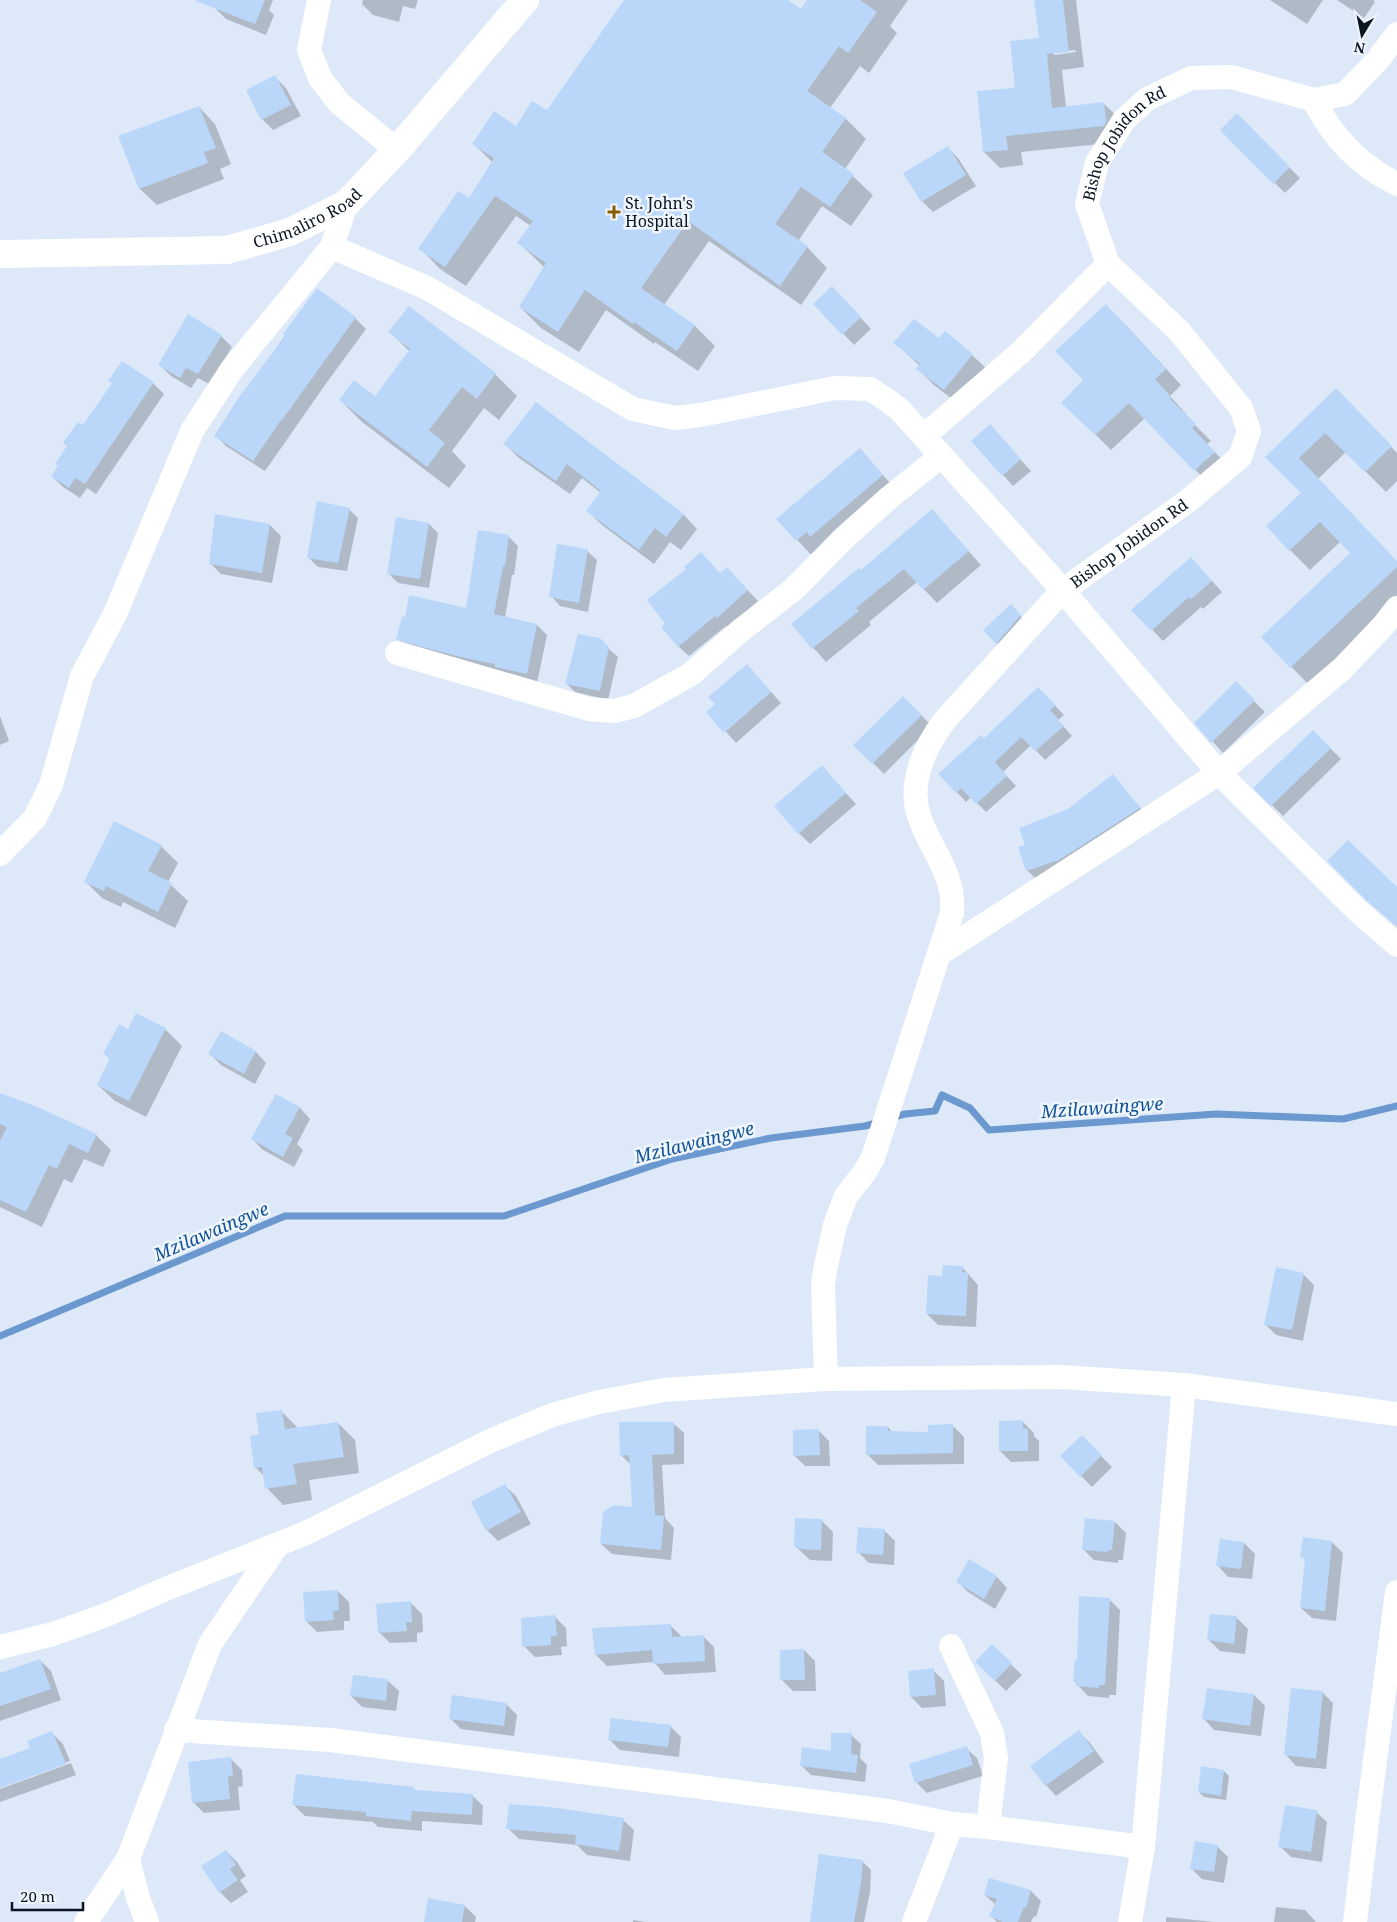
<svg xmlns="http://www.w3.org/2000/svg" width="1397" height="1922" viewBox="0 0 1397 1922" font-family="'Noto Serif',serif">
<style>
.shadow{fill:#0003;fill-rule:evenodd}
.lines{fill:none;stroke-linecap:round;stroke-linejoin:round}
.stream{stroke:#6b98cf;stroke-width:7}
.building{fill:#bad7fa}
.street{stroke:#fff;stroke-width:24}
.secondary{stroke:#fff;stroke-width:28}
.poi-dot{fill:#8c5c05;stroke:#f0f6fe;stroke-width:2}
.labels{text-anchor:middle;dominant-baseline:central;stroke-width:5;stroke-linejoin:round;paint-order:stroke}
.street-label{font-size:16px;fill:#0b1623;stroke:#f0f6fe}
.poi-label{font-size:16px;fill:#0b1623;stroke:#f0f6fe;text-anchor:start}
.water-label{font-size:18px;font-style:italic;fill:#115294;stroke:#f0f6fe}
</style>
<rect width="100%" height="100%" fill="#dde9f9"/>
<!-- shadow -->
<path class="shadow" d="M218,0H273L269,10L274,15L266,35L226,19L215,8Z
M363,0H418L415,9L403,6L399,22L373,15L362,4Z
M626,0H786L801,10L808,0H908L890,26L897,33L869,73L860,66L830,108L846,119L866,139L845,169L873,195L851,226L822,206L798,241L807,247L827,268L801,305L709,241L664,305L695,326L715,346L698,371L655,342L654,344L606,310L579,352L541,328L520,307L545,268L519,243L531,226L516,216L466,286L440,269L420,248L469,200L493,163L474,144L517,127L547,112Z
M1035,0H1076L1084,67L1062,70L1066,107L1104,104L1120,119V142L1021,152L1023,165L1000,168L984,152L1040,39ZM1075,50L1076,52L1054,55V52Z
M1270,0H1323L1307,24Z
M1337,0H1373L1375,2L1364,18Z
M275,77L286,88L301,116L273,130L262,119Z
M199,107L215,124L231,164L220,169L224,179L157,205L140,189L120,137Z
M1237,115L1300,178L1285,193L1222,130Z
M947,147L958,158L976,186L933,212L922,201Z
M317,290L355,318L366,329L325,385L265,471L226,446L215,435Z
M843,299L871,329L854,345L815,304Z
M1122,321L1181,385L1170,396L1186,414L1185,415L1211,441L1207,444L1230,468L1211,486L1145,418L1111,450L1079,418L1085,380Z
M390,332L495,374L517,396L499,420L484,408L452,451L466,466L449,488L362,422L340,400L375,397L410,352Z
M221,336L232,347L209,384L198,378L191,388L171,376L160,365Z
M939,340L972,355L989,371L961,406L934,385L918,369L920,366L895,343Z
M153,383L164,394L96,494L87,488L80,498L63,487L52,476L84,427Z
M1336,390L1397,453V481L1386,492L1346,452L1318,479L1397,562V606L1311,687L1262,637L1351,553L1340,542L1310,570L1290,550L1303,493L1267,457Z
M536,404L683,514L697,529L681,550L670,542L654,564L602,525L588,511L601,493L582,478L570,494L519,458L505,444Z
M990,426L1031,471L1013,486L1003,475Z
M860,449L898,492L813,557L778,519Z
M349,509L358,518L347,571L318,567L308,557Z
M932,510L981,565L937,603L917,582L869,622L871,625L826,662L793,625L861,571Z
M216,516L270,525L281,536L272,583L221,574L210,563Z
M429,524L438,533L429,588L398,583L389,574Z
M508,536L518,546L514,575H512L505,618L537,625L547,635L537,683L408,649L398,639L467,609Z
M587,551L597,560L588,612L560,606L551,596Z
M1202,570L1222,592L1203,609L1201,607L1163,641L1133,610Z
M721,574L737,579L758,601L728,627L726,626L689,656L678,646L666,624Z
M1011,606L1031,627L1007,654L997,643Z
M608,648L618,657L608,700L575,692L566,683Z
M757,676L781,703L736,743L708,712Z
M1236,683L1265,712L1223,753L1196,723Z
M1038,688L1064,715L1058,720L1072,736L1045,760L1031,745L1003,772L1016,786L986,812L971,797L966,802L940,774L984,739Z
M903,697L932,726L884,774L855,745Z
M0,716L9,741L0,745Z
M1313,731L1341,759L1283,816L1255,788Z
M822,767L856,804L810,844L799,833Z
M1113,776L1149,818L1037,880L1027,870V846L1069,810Z
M161,846L178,863L168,882L188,901L175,928L123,902L121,907L102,898L85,881Z
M137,1014L166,1030L182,1046L146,1117L115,1101L98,1085L111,1060L105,1054L128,1031Z
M256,1052L266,1063L255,1084L221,1065L210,1054Z
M0,1094L96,1135L111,1150L103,1167L84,1159L72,1183L64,1179L42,1227L0,1207V1144L2,1140H0Z
M276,1095L300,1108L310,1119L297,1144L303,1150L294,1167L263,1150L252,1139Z
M962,1267L978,1285L976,1327L938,1325L927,1314L943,1277Z
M1303,1274L1314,1285L1303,1341L1276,1335L1265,1324Z
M281,1411L298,1428L338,1423L355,1440L359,1473L309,1480L312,1500L283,1505L267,1488L265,1477L256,1468L260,1435Z
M1023,1422L1034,1433V1436L1039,1441V1461L1011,1462L1000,1451Z
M673,1423L684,1433V1464L662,1465L665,1518L674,1528L671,1560L612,1554L601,1544L633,1508L631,1465L621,1455Z
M953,1426L964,1437V1464L878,1465L867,1454L888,1427L892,1432L930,1433Z
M818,1430L829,1441L830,1466H805L794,1455Z
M1082,1437L1112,1467L1092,1487L1062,1456Z
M505,1486L516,1496L531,1524L498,1541L487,1530L472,1503Z
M822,1521L833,1532L832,1561L810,1560L795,1546Z
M1115,1522L1126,1533L1123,1560H1118V1563L1094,1560L1083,1549Z
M884,1530L895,1541L894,1565L869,1563L858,1552Z
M1332,1542L1343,1553L1336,1621L1312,1618L1301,1608L1306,1561L1302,1556Z
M1244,1543L1255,1554L1252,1579L1228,1577L1218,1566Z
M970,1561L997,1577L1007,1588L995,1609L968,1592L957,1581Z
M338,1591L349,1602L350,1621H344V1630L317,1632L306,1621Z
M1109,1599L1120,1610L1116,1695H1109V1698L1088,1696L1074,1681L1078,1662Z
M411,1603L422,1614L423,1632L417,1633V1642L390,1643L379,1632Z
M555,1617L566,1628L567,1646L561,1647L562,1655L535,1657L524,1646Z
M1237,1618L1248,1629L1245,1654L1220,1651L1209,1640Z
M671,1626L682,1637L703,1636L714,1647L716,1672L665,1675L654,1662L607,1666L596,1655Z
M992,1646L1022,1675L1006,1691L976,1662Z
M804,1650L815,1661L816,1691H793L782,1680Z
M40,1660L51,1671L61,1700L0,1721V1674Z
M933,1670L944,1681L946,1706L922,1708L911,1697Z
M388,1681L399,1691L396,1711L362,1707L351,1696Z
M1322,1692L1333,1703L1326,1769L1296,1766L1286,1755Z
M1254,1695L1265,1706L1261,1736L1214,1730L1204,1719Z
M506,1704L517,1715L514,1736L461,1729L450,1718Z
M670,1726L681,1737L679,1757L620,1750L609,1739Z
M1079,1732L1090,1743L1104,1762L1056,1796L1046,1785Z
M52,1733L63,1744L70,1761L0,1786V1760L31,1749Z
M851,1735L861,1744L860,1758L867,1765L865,1782L811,1775L801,1765L832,1753Z
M966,1748L977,1758L983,1776L927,1793L916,1782Z
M231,1759L242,1770L243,1786L238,1787L240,1810L204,1813L193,1802Z
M71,1763L76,1775L0,1802V1789Z
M1224,1771L1229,1776L1226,1800L1204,1797L1199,1792Z
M414,1789L416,1791L472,1795L483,1806L482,1825L422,1821V1831L378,1827L373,1822L305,1816L294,1805Z
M1316,1812L1327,1822L1322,1862L1291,1857L1280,1846Z
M623,1820L634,1830L630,1861L587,1855L577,1845L519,1839L508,1828Z
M1217,1846L1228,1857L1224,1883L1202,1879L1191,1868Z
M226,1851L237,1862L246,1876L240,1880L248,1892L231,1903L220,1892Z
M862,1861L871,1870L870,1892L864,1922H811Z
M990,1879L1031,1891L1041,1901L1036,1917L1034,1916L1031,1922H997L991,1916L996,1905L985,1895Z
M465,1906L476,1917L475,1922H427Z
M1276,1907L1305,1910L1316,1922H1274Z
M1166,1917L1214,1922H1166Z
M633,1920L646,1922H633Z"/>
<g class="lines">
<!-- stream -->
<path class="stream" d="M890,1118L905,1114L935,1111L942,1095L970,1108L989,1130L1216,1114L1343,1119L1397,1106
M0,1336L285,1216H504L672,1159L771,1138L865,1126L880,1122"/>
</g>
<!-- building -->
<path class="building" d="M196,0H265L255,24L196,1Z
M624,0H788L801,9L807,0H860L877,12L848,53L839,46L807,91L846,118L822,152L854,174L830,207L801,187L775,224L808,246L780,286L688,221L641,288L695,325L677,351L634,322L633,324L585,290L558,332L519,307L546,263L517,243L533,221L495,196L445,267L418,249L458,191L469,198L494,158L472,144L494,111L516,126L532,101L547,110Z
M1034,0H1063L1069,52L1047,54L1052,108L1104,102L1106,122L1104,126L1006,136L1008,150L983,152L977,91L1015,88L1010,41L1039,38Z
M275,75L291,105L261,120L246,90Z
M199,106L216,148L204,152L208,163L139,189L118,136Z
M1237,113L1290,167L1273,184L1220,130Z
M948,146L966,175L921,202L903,173Z
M832,286L861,317L842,335L813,304Z
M317,288L356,317L282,420H281L253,461L214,436L239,397L285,336L283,334Z
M1106,304L1166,369L1155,379L1171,397L1170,399L1196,424L1192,428L1215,452L1194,471L1129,403L1095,435L1061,403L1083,380L1055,351Z
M409,306L496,373L477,399L462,387L429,430L445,443L427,467L339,400L354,380L375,396L410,349L388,332Z
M188,314L222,335L198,374L186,368L180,378L158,365Z
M914,319L939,338L945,331L973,354L944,390L916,369L920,364L893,343Z
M122,361L154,382L85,484L75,478L69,488L51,476L58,466L55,464L67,446L63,443L78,422L83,425L112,383L108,381Z
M1336,388L1392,446L1365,472L1325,433L1299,458L1397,561V567L1290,668L1261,637L1350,553L1320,522L1289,551L1266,526L1301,493L1265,457Z
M536,402L684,514L666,537L655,528L639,550L586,511L601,491L567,464L556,481L503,444Z
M990,424L1021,459L1002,476L971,441Z
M860,448L883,475L810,537L807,532L796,541L776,519Z
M317,501L350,508L338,563L307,558Z
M932,509L969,551L923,590L904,569L856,608L859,611L812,649L791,624L859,568L861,570Z
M215,514L270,524L262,573L209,564Z
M396,517L429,523L420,579L387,574Z
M478,530L509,535L505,566H503L494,614L537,624L527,674L495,667V664L461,657L396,640L402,616L405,617L409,595L466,608Z
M557,544L588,549L579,603L549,597Z
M701,552L720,573L727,567L748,590L717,618L715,616L678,647L661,627L665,624L647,600L686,569L684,567Z
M1191,557L1212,581L1191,599L1189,597L1151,631L1131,610Z
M1011,604L1021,615L996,644L983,630Z
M578,634L600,638L609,647L600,691L565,684Z
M747,664L771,692L724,733L706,712L715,704L708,697Z
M1236,681L1255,700L1211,743L1194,723Z
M1038,687L1056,705L1050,710L1064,726L1035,751L1021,737L995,762L1007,776L976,804L961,788L956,793L938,774L981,735L984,738Z
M903,696L922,715L872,764L853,745Z
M1313,730L1331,748L1271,806L1253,788Z
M822,765L846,793L798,834L774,806Z
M1113,774L1140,808L1059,860L1026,871L1018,847L1025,845L1019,828L1068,809Z
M114,821L162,845L148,871L172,883L158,912L106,886L104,891L84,882Z
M1348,840L1397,887V927L1367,901L1327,861Z
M136,1013L166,1028L129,1101L97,1085L110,1058L103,1054L119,1024L128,1029Z
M221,1031L256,1051L244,1074L208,1054Z
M0,1093L35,1106L97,1134L88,1153L69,1144L57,1169L49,1165L26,1212L0,1200V1141L7,1127L0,1124Z
M276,1094L300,1107L285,1134L293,1138L283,1157L251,1139Z
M943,1265L963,1266L962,1272L968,1273L966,1316L926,1314L928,1275L942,1276Z
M1276,1267L1304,1273L1292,1330L1264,1325Z
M282,1410L285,1429L338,1422L344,1457L293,1464L297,1484L265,1489L262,1467L254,1468L250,1436L259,1434L256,1413Z
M1023,1420V1428L1028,1429V1451H999V1421Z
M619,1422H674V1454L652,1455L655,1515L664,1516L661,1550L600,1544L603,1512L614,1505L632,1507L629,1455L620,1456Z
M953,1424V1453L866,1455V1426H888V1431L928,1432V1425Z
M819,1429L820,1455L793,1456V1430Z
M1082,1435L1102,1455L1080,1477L1060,1456Z
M505,1484L521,1512L486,1531L471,1502Z
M795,1518L822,1519L821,1550L798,1549V1547L794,1546Z
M1085,1518L1115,1521L1112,1550H1108V1552L1082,1550Z
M858,1527L885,1529L883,1555L856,1553Z
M1303,1537L1332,1541L1325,1611L1300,1608L1305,1558L1300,1557Z
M1220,1539L1244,1542L1241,1569L1216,1566Z
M969,1559L997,1576L984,1599L956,1582Z
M338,1590L339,1610L333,1611L334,1620L305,1622L303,1592Z
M1079,1596L1110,1598L1105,1685H1099V1688L1076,1686V1682L1073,1681L1075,1660L1077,1661Z
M411,1601L412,1622H406L407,1631L378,1633L376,1604Z
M1210,1614L1237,1616L1234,1644L1207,1640Z
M555,1615L557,1636H551V1645L522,1647L521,1618Z
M671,1624L672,1637L704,1635L705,1661L653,1664L652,1650L595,1655L592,1628Z
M992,1644L1012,1663L995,1681L975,1662Z
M804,1649L805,1680H780V1650Z
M40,1659L51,1689L0,1706V1673Z
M934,1668L936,1695L910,1697L908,1671Z
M353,1675L388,1679L386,1701L350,1696Z
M1207,1688L1254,1694L1250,1726L1202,1719Z
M1291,1688L1323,1691L1316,1759L1284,1755Z
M452,1695L507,1703L504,1726L449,1719Z
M611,1718L671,1725L668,1747L608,1740Z
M1079,1730L1094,1751L1045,1786L1030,1766Z
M52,1731L66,1764L0,1788V1759L30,1748L27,1741Z
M831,1733H852L851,1754L858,1755L856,1773L800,1766L802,1747L831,1751Z
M967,1746L973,1765L915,1783L909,1764Z
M231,1757L233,1776H228L230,1799L192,1803L188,1762Z
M1201,1766L1224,1770L1221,1796L1198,1792Z
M296,1774L414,1787V1790L473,1794L472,1815L412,1811L411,1821L366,1816V1812L292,1805Z
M509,1804L550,1807L624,1818L619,1851L575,1844L576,1835L506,1829Z
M1285,1805L1317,1810L1311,1852L1278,1847Z
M1195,1841L1218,1845L1214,1872L1190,1869Z
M226,1850L236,1865L230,1869L238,1880L219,1893L201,1866Z
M819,1854L863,1860L861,1883L854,1922H810Z
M989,1878L1031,1890L1026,1908L1024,1907L1018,1922H1003L989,1916L997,1899L984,1895Z
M428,1898L465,1905L462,1922H424Z"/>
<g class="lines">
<!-- street -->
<g class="street">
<path d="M319,0L309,50L320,78L339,103L397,150"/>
<path d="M1314,100C1332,137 1360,166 1397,184"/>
<path d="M332,247L427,288L633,409L675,418L701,415L835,388L870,389L887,400L900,410L1051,577L1219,773L1358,911L1397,945"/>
<path d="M924,436L1020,353L1108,264"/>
<path d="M397,653L589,709L614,711L634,706L691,674L740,631L794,589L844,538L890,497L941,456"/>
<path d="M0,854L35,818L51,785L82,676L115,614L192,431L232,369L332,247L346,204"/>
<path d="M939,954L1219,773L1342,669L1383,626L1397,608"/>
<path id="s1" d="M826,1379L823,1286L825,1270L835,1225L846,1196L864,1173L873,1158L952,913C955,872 931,852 919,816C908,783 925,746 945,720L1062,591L1189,500L1240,457L1249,431L1241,408L1179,331L1108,264L1087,204L1097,163L1124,120L1147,99L1191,78L1232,77L1314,100L1345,94L1377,61L1397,34"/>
<path d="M951,1646L992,1733L996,1758L988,1827"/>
<path d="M0,1647L53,1634L106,1615L168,1588L306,1533L490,1441L552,1415L599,1402L664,1390L826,1379L1061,1377L1184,1385"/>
<path d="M176,1730L330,1740L888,1811L952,1824"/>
<path d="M128,1859L138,1898L147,1922"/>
<path d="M86,1922L128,1859L210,1644L278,1544"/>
<path d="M914,1922L952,1824L988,1827L1143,1847L1184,1385L1397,1414"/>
<path d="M1130,1922L1143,1847"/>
<path d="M1355,1922L1367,1822L1397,1592"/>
</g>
<!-- secondary -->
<path class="secondary" id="s2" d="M0,254L227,250L290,232L346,204L397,150L525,0"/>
</g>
<!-- markers -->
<path class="poi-dot" d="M611.5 204.5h5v5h5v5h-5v5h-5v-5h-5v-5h5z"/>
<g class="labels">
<!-- street labels -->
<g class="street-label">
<text stroke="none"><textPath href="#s1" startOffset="1480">Bishop Jobidon Rd</textPath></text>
<text stroke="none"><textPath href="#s2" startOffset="314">Chimaliro Road</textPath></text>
<text stroke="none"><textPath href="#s1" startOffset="954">Bishop Jobidon Rd</textPath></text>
</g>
<!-- poi labels -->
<g class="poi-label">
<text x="625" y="203">St. John's<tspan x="625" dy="18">Hospital</tspan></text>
</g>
<!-- water labels -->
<g class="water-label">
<text transform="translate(1102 1107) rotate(-4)">Mzilawaingwe</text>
<text transform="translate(694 1142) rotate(-14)">Mzilawaingwe</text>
<text transform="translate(211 1231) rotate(-23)">Mzilawaingwe</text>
</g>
</g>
<!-- north arrow -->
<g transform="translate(1362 35) rotate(190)" stroke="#f0f6fe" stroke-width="4" paint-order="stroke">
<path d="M0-4L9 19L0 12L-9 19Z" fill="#0b1623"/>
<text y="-8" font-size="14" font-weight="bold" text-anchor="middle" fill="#0b1623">N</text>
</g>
<!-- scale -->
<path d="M12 1902v8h71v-8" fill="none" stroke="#0b1623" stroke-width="2.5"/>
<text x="20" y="1902" font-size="15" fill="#0b1623" stroke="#f0f6fe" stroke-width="4" paint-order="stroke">20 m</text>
</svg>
